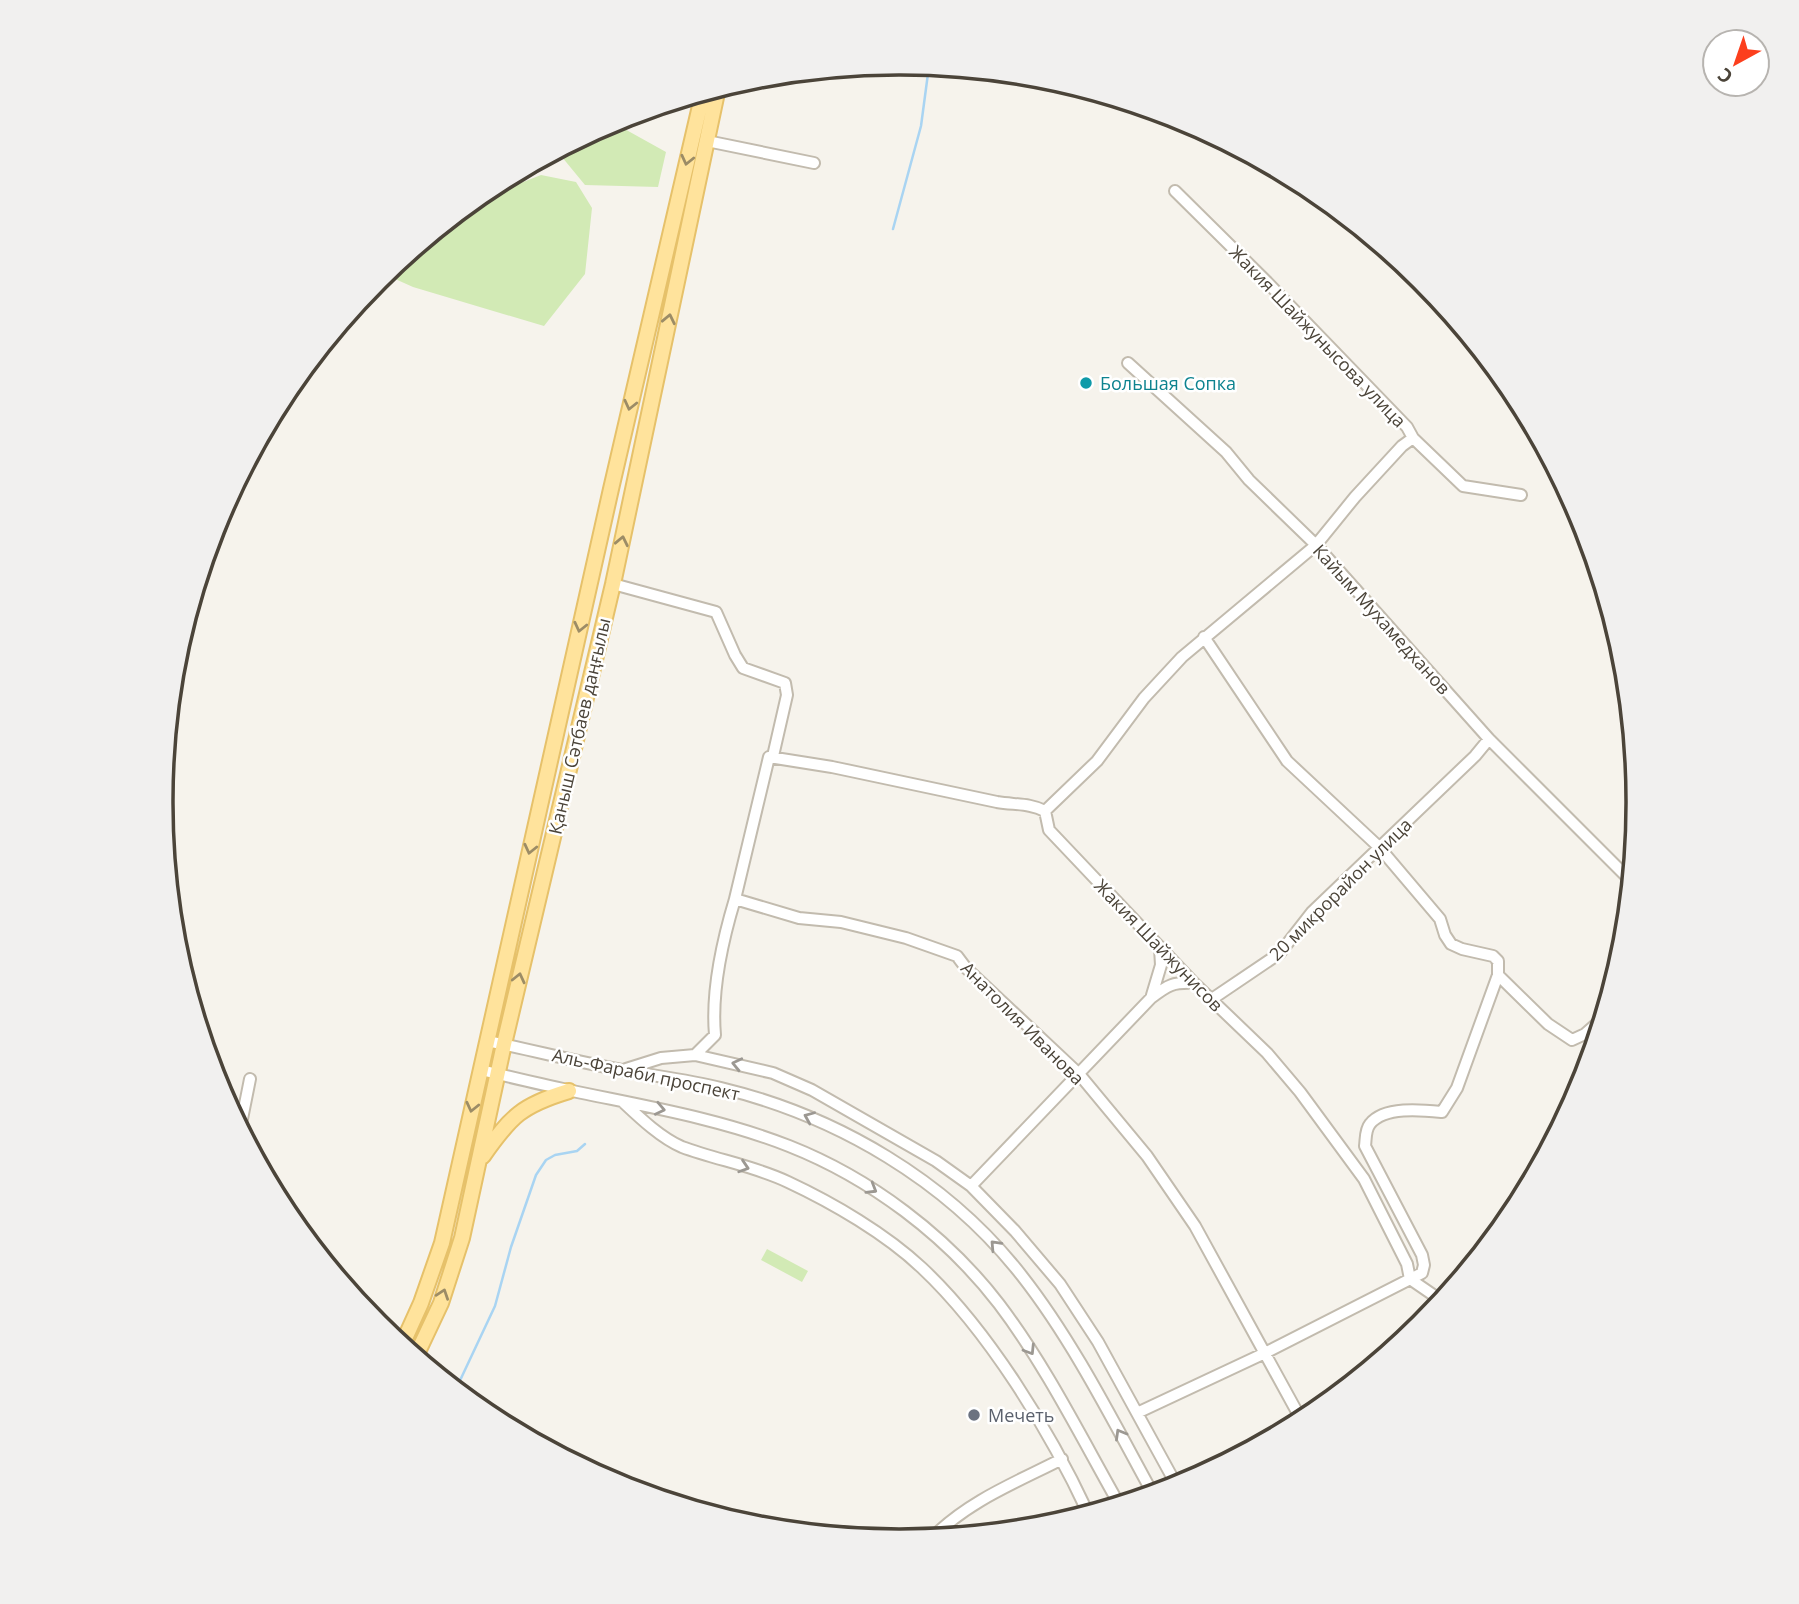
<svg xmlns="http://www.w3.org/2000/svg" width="1799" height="1604" viewBox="0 0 1799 1604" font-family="'Open Sans',sans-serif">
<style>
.green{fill:#d2eab5}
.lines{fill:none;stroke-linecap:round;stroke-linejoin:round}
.stream{stroke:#a9d4f2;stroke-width:2.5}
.minor-casing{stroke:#c2bbae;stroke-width:14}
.major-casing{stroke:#e6c16a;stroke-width:18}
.minor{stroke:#fff;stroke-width:10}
.major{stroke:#ffe39c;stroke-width:14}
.oneway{stroke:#9c8c66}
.oneway2{stroke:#9c9892}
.culture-dot{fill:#0f9aa8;stroke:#fff;stroke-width:2.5}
.worship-dot{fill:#6b7280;stroke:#fff;stroke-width:2.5}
.labels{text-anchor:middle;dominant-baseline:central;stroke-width:5;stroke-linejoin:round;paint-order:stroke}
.street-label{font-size:18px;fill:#4b4439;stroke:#fff}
.culture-label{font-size:18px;fill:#0d838f;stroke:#fff;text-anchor:start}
.worship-label{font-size:18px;fill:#5b616d;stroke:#fff;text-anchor:start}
.rim{fill:none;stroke:#4b4439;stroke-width:3.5}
</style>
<rect width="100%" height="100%" fill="#f6f3ec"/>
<!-- green -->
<path class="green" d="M612,122L666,152L658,187L585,185L557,151Z
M541,175L576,182L592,208L585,274L544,326L413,287L384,274L488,188L498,192Z
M767,1249L808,1271L802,1282L761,1260Z"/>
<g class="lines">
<!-- stream -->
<path class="stream" d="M893,229L921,126L929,66
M456,1389L495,1306L511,1247L536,1175L546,1160L555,1155L577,1151L585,1144"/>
<defs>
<path id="minor" d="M707,141L814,163
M1128,363L1226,452L1249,480L1316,545L1489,739L1631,881
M1413,438L1463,486L1521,495
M613,584L716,612L735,655L743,668L785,683L787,695L773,756
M1045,811L1097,761L1144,698L1182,657L1316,545L1355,497L1402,446L1413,438L1407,427L1267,282L1175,191
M735,899L769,757L832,767L997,802C1014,805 1030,803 1045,811L1049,830L1194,983L1267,1053L1300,1092L1364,1179L1407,1264L1410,1279L1442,1301
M1498,975L1548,1024L1572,1040L1585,1034L1602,1019
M1152,995L1161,965L1160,948
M1212,999L1280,953L1312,912L1475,756L1489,739
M487,1041C532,1050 577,1062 622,1070C655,1076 688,1080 721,1088C837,1116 948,1181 1022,1276C1073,1341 1113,1421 1153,1494
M695,1055L715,1035C711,990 722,942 735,899L799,918L841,922L906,938L957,956L966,968L1079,1074L1147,1156L1195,1226L1302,1421
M626,1069L661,1058L695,1055L773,1073L812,1090L936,1161L971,1186L1015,1231L1060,1284L1098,1342L1177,1486
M481,1070C510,1077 539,1084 568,1090C643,1106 718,1118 789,1146C870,1178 946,1235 999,1304C1046,1366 1081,1437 1119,1504
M623,1102C640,1118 661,1138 682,1147C717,1160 755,1166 788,1182C833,1203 886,1234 922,1268C988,1330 1050,1431 1088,1513
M240,1129L250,1079
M971,1186L1151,998C1168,985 1173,982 1194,983
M1137,1413L1265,1353L1422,1273L1424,1265L1422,1255L1365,1146C1366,1139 1365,1130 1370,1124C1384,1106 1422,1110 1442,1112L1457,1088L1498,975V961L1493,956L1462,949L1451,944L1445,935L1440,919L1379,847L1287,761L1204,637
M932,1538C968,1501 1017,1482 1062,1459"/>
<path id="major" d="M483,1156C511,1116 522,1105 569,1091
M402,1345L421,1303L442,1243L611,489L703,93
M416,1356L441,1303L462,1238L504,1044L613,584L718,88"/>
</defs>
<!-- minor casing -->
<use href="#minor" class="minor-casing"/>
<!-- major casing -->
<use href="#major" class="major-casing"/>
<!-- minor -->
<use href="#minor" class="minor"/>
<!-- major -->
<use href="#major" class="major"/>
</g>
<!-- one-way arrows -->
<defs><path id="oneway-chevron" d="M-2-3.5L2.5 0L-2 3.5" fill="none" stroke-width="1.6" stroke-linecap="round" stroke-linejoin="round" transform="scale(1.75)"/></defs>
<g class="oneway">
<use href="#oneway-chevron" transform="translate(687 160) rotate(103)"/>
<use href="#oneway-chevron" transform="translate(669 319) rotate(-78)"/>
<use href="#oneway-chevron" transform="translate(630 405) rotate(103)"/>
<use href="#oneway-chevron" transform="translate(622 541) rotate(-78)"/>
<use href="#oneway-chevron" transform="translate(580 627) rotate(103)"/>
<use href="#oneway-chevron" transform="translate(530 849) rotate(103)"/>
<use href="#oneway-chevron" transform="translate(519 978) rotate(-77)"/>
<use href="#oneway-chevron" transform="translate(472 1107) rotate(103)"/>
<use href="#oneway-chevron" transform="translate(443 1294) rotate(-71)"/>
</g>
<g class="oneway2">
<use href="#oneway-chevron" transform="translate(737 1064) rotate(-167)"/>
<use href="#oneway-chevron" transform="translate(660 1109) rotate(12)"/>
<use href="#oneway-chevron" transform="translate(809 1117) rotate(-157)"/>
<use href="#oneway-chevron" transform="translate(744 1167) rotate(18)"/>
<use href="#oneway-chevron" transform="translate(872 1189) rotate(31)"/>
<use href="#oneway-chevron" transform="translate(995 1245) rotate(-133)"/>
<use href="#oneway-chevron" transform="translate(1030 1350) rotate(58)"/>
<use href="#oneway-chevron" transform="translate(1120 1434) rotate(-120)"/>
</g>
<!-- markers -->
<circle class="culture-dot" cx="1086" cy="383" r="7"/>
<circle class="worship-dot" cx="974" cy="1415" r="7"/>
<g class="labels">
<!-- street labels -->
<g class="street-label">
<text transform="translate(1318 336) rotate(46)">Жакия Шайжунысова улица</text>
<text transform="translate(1382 619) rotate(48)">Кайым Мухамедханов</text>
<text transform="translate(579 726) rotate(-77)">Қаныш Сәтбаев даңғылы</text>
<text transform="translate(1340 889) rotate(-45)">20 микрорайон улица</text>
<text transform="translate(1159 945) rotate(46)">Жакия Шайжунисов</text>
<text transform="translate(1023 1023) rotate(45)">Анатолия Иванова</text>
<text transform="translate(646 1074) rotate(12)">Аль-Фараби проспект</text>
</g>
<!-- culture labels -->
<g class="culture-label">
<text x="1100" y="383">Большая Сопка</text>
</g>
<!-- worship labels -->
<g class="worship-label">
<text x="988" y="1415">Мечеть</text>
</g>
</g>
<!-- crop -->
<path d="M0 0H1799V1604H0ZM899 75H900A726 726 0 0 1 1626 801V803A726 726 0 0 1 900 1529H899A726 726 0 0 1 173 803V801A726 726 0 0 1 899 75Z" fill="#f1f0ef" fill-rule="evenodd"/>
<path class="rim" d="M899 75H900A726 726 0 0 1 1626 801V803A726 726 0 0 1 900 1529H899A726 726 0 0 1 173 803V801A726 726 0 0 1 899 75Z"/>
<!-- north arrow -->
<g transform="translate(1736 63) rotate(220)"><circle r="33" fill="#ffffff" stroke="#b7b4b0" stroke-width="2"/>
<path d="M0-5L12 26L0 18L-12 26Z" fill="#fc3f1d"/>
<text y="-10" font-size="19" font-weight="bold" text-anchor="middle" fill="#4b4439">С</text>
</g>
</svg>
